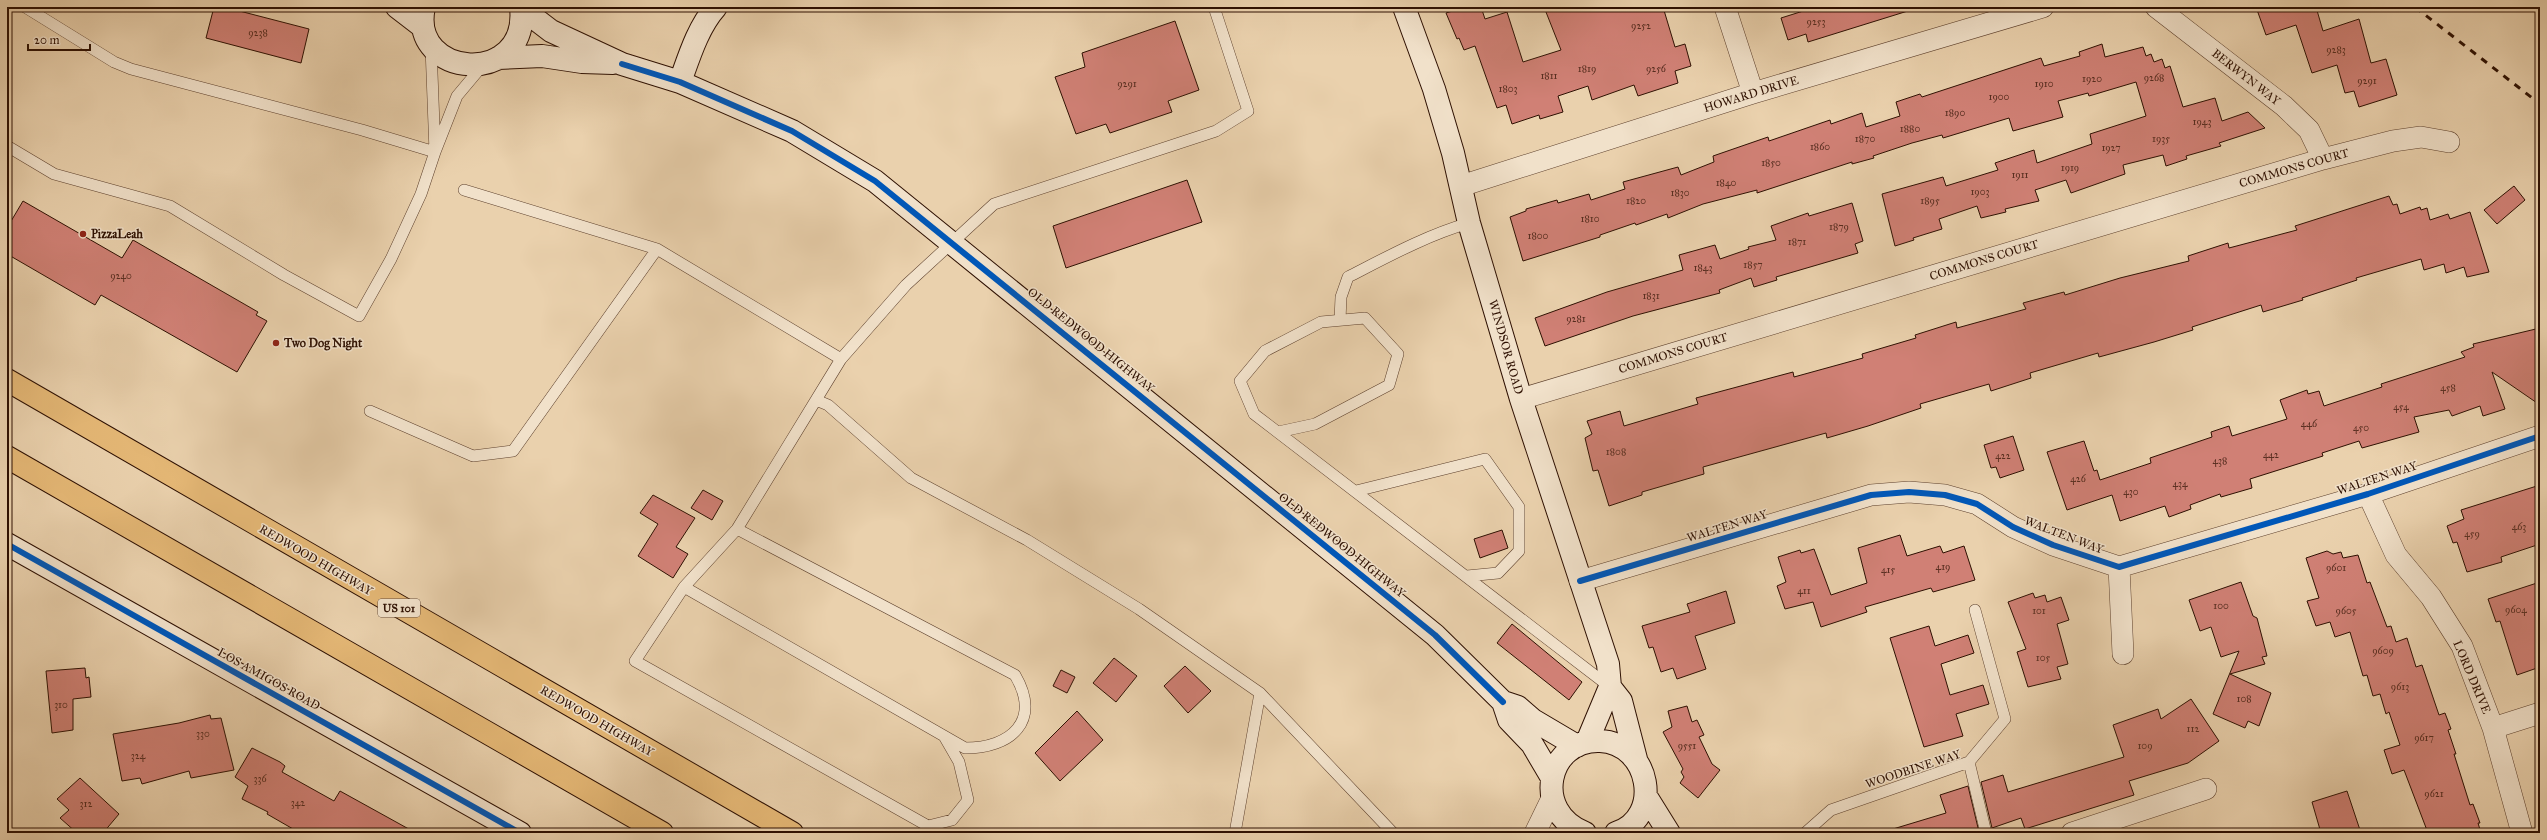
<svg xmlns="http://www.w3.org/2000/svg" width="2547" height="840" viewBox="0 0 2547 840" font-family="'IM FELL Great Primer',serif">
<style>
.building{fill:#d08075;stroke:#2e1002}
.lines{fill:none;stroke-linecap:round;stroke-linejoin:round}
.lane-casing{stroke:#5d402d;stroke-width:12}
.street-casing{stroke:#5d402d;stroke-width:22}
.secondary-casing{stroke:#2e1002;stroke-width:24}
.highway-casing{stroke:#2e1002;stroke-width:24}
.lane{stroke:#f1e1ca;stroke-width:11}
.street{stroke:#f1e1ca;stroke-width:21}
.secondary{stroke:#f1e1ca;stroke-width:22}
.highway{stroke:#e5b876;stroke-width:22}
.rail{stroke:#2e1002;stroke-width:3;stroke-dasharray:7 7;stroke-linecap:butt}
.cycleway-casing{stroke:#f1e1ca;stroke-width:8}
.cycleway{stroke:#0057b8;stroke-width:6}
.poi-dot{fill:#8f2418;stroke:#f1e1ca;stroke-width:1.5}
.labels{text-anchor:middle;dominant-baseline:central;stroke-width:3;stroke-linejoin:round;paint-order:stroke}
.number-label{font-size:10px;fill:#562c1f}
.shield{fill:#f1e1ca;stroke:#684f3e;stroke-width:1}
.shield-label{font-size:11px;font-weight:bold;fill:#2e1002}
.street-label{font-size:12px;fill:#2e1002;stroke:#f1e1ca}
.poi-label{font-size:12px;font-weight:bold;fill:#2e1002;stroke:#f1e1ca;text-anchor:start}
</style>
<rect width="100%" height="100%" fill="#ead1ad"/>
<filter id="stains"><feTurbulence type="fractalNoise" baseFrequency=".005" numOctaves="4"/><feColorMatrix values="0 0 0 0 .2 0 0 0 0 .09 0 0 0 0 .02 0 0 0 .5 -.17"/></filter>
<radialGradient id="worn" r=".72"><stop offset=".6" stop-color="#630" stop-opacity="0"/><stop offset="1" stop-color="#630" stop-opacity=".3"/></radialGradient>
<!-- building -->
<path class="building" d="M214,7H224L309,29L301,63L206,38Z
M1465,7H1481L1485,19L1507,12L1523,62L1561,50L1544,7H1663L1675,47L1685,44L1691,66L1675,71L1678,83L1638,96L1634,85L1592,100L1588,86L1558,96L1563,112L1540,119L1539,115L1512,124L1506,105L1497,108L1475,46L1464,50L1459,38L1457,39L1446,13Z
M1816,7H1910L1911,10L1808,42L1806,34L1788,40L1781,18Z
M2256,7H2316L2323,31L2359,19L2371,63L2386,59L2397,95L2359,107L2354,91L2345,93L2337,65L2312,73L2296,25L2266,35Z
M1175,21L1199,90L1168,101L1172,112L1110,133L1106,124L1076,134L1055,77L1085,67L1082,53Z
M2102,44L2105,57L2143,47L2146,56L2151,54L2154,62L2162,59L2165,68L2170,66L2183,107L2215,98L2222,121L2248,112L2265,128L2219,143L2221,146L2186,156L2187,159L2166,166L2163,155L2123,165L2125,174L2071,193L2066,180L2035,190L2039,201L2005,209L2006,212L1981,218L1977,206L1939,219L1942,229L1913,238L1914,240L1895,246L1882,194L1943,177L1946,186L1998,170L1995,163L2034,150L2037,163L2092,144L2090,134L2146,116L2136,82L2089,96L2088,93L2058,101L2063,117L2013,131L2009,118L1943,138L1942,135L1912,143L1873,156L1874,158L1852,164V162L1757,193V190L1703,204L1668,218L1667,214L1636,225L1635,223L1600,235V237L1523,261L1510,217L1526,211V209L1557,200L1558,203L1589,194L1591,200L1625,189L1623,182L1678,167L1681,175L1714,162L1713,156L1768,137L1769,141L1830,120L1831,124L1862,113L1866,127L1900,116L1896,102L1920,94L1922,97L2041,58L2044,66L2080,56L2079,52Z
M1187,180L1202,222L1066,268L1053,226Z
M2514,186L2525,200L2497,224L2484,210Z
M2389,196L2393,205L2397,204L2400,214L2420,207L2421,210L2427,208L2430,220L2448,214L2450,219L2470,212L2489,272L2467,277L2464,267L2446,273L2444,264L2424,270L2421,259L2356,278L2357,280L2302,298L2303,300L2263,312L2261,305L2192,327L2193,330L2154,342L2099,357L2098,353L2030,373L2031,378L1991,391L1989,384L1920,404L1921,408L1868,426L1827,438L1826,433L1703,467L1704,474L1642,492V495L1609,506L1598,470L1593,471L1585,438L1592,434L1587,421L1620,411L1624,426L1698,404L1696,398L1793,372L1794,377L1863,358L1862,354L1916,338L1915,335L1956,322L1957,328L2026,309L2023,303L2064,292L2065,295L2120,278L2189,261L2188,256L2228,243L2229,248L2297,230L2295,226Z
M23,201L122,258L133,240L258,312L256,315L267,321L237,372L101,295L95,305L7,254V228Z
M1852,203L1863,241L1855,244L1858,253L1776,277L1777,280L1754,287L1751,278L1719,290L1720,293L1633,316L1545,346L1535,318L1607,292L1683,270L1679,255L1715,245L1720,259L1749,249L1748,247L1776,240L1771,226L1808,213L1809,216Z
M2540,328V405L2492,372L2505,409L2483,416L2480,406L2452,416L2449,410L2414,417L2419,432L2362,448L2359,441L2322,453L2323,456L2250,479L2252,488L2221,497L2220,494L2190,505L2191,509L2169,517L2165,506L2120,521L2112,495L2067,510L2047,452L2084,441L2094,471L2097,470L2100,480L2151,463L2150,458L2212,437L2211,432L2229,426L2232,436L2287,419L2280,400L2307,390L2308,394L2319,391L2324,406L2382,387L2381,384L2465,357L2461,352L2474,347L2473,344Z
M2013,436L2024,470L2000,478L1996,467L1991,468L1984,445Z
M2540,485V544L2501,557L2502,562L2467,572L2457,542L2453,543L2447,526L2464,519L2461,510Z
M703,490L723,501L712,520L691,508Z
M653,495L695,518L676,547L688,554L673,578L638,556L658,524L640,513Z
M1502,530L1508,548L1480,558L1474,539Z
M1900,535L1907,556L1940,546L1943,553L1964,546L1975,580L1933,592L1931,588L1865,607L1867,612L1821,627L1813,602L1785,609L1777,586L1786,582L1778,557L1800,550L1801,553L1814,549L1831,595L1867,583L1858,548Z
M2327,551L2333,554L2341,552L2343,558L2358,555L2367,583L2370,582L2387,627L2391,626L2396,642L2407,638L2416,667L2422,665L2439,715L2445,713L2451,729L2448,730L2456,754H2454L2470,805L2473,804L2480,823H2478L2481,833H2428L2404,770L2392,774L2384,750L2400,745L2389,712L2386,714L2380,694L2373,696L2367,675L2363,676L2350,632L2335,637L2330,622L2316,626L2307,601L2319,598L2306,558Z
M2241,582L2253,616L2257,618L2267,656L2262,657L2265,664L2230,674L2271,693L2259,726L2248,721L2245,728L2213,714L2239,651L2221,657L2211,627L2200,631L2189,600Z
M2540,582V667L2517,675L2500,621L2496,622L2488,599Z
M1726,591L1735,623L1695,636L1706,669L1677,679L1673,668L1661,672L1653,647L1649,648L1642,626L1690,612L1687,604Z
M2033,593L2035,598L2045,595L2047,602L2061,597L2069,620L2057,624L2068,664L2057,667L2061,679L2028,687L2017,652L2026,649L2008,602Z
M1512,624L1582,682L1569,700L1497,643Z
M1929,626L1935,646L1968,635L1974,653L1941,664L1950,695L1983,685L1989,704L1956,714L1963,736L1924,747L1890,638Z
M1114,658L1137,676L1116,702L1093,683Z
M1185,666L1211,691L1188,713L1164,686Z
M85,668L86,678L89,677L91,697L73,699V730L52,733L46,671Z
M1061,670L1075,677L1067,693L1053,686Z
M2191,699L2219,741L2188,763L2129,781L2134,795L2025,829L2021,818L1992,828L1981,782L2003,775L2008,792L2124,757L2113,725L2158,709L2161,719Z
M1687,706L1692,722L1697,720L1704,735L1699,737L1712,764L1720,770L1698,798L1680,783L1684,777L1681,772L1683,769L1663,732L1672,727L1668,711Z
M1077,711L1103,740L1060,781L1035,753Z
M210,715L211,719L221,718L234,770L191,778L189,771L142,784L140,778L122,781L113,734L179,723Z
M252,748L280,762L285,766L282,772L334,801L340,791L416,833H300L267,814L268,812L242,799L248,786L235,777Z
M80,778L119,814L103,833H77L60,818L69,810L57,799Z
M1968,786L1979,832L1894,833L1893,829L1946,813L1940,795Z
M2347,791L2361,833H2321L2312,802Z"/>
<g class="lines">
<defs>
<path id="lane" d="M25,7L114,62L131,69L362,130L435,152
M431,47L435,152
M7,146L54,174L170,206L284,275L359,316L391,259L421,194L435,152L457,96L483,65
M464,190L657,249L841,359L906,285L994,204L1216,131L1248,111L1214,7
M1340,320L1341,297L1348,277C1387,257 1427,235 1469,223
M841,359L737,529L684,587L635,661L928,826L952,820L968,800L959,762L944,736
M816,400L828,405L911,478L1027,540L1139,609L1260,693L1393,833
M370,411L473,456L513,451L657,249
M1278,432L1315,424L1389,385L1398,354L1365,318L1321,322L1265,351L1240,381L1254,414L1610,687
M1356,491L1485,459L1519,507V551L1498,573L1467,576
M684,587L965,748C1011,748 1042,721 1015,675L737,529
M1969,762L2005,719L1975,610
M1235,833L1260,693
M1805,833L1831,810L1969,762L1986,833"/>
<path id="street" d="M1725,7L1753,93
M2156,7L2284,106L2309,130L2323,159
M1461,186L1753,93L2043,7
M1521,399L2323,159L2393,141L2421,137L2449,142
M2368,494L2396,555L2431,597L2462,646L2493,728L2522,833
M2119,567L2123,654
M1580,581L1871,495L1909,492L1945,495L1977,504L2013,527L2053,545L2119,567L2368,494L2540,436
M2493,728L2540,713
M1535,833L1552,798
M2072,833L2206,789"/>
<path id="secondary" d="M397,7L423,27
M424,7C408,79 530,88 521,7
M1404,7L1434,89L1453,153L1469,223L1521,399L1608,664L1610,687L1587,742
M521,8L551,31L622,64L680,82L792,131L875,181L1435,635L1503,702L1518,707L1533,720L1577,746
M498,58L542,56L582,62L613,63
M680,82C689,57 698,27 716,7
M7,544L520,833
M1610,687L1621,701L1636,759
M1503,702L1509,720L1532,744L1552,778
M1646,796L1669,833
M1585,833C1531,812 1547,739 1600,741C1650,743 1664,817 1616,833"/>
<path id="highway" d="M7,380L792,833
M7,457L662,833"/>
</defs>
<!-- lane casing -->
<use href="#lane" class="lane-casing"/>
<!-- street casing -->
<use href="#street" class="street-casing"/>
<!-- secondary casing -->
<use href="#secondary" class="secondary-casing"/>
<!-- highway casing -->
<use href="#highway" class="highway-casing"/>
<!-- lane -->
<use href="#lane" class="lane"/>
<!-- street -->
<use href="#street" class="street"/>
<!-- secondary -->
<use href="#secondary" class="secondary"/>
<!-- highway -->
<use href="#highway" class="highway"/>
<!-- rail -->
<path class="rail" d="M2415,7L2540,104"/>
<defs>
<path id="cycleway" d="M622,64L680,82L792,131L875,181L1435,635L1503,702
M7,544L520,833
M1580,581L1871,495L1909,492L1945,495L1977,504L2013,527L2053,545L2119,567L2368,494L2540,436"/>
</defs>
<!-- cycleway casing -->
<use href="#cycleway" class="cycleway-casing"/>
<!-- cycleway -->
<use href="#cycleway" class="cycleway"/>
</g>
<!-- markers -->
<g class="poi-dot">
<circle cx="83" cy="234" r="4"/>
<circle cx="276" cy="343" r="4"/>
</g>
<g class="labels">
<!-- number labels -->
<g class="number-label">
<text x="1816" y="22">9253</text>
<text x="1641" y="26">9252</text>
<text x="258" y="33">9238</text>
<text x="2336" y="50">9283</text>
<text x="1587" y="69">1819</text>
<text x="1656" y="69">9256</text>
<text x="1549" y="76">1811</text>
<text x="2154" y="78">9268</text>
<text x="2092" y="79">1920</text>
<text x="2367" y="81">9291</text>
<text x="1127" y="84">9291</text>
<text x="2044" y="84">1910</text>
<text x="1508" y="89">1803</text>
<text x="1999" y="97">1900</text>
<text x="1955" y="113">1890</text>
<text x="2202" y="122">1943</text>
<text x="1910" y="129">1880</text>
<text x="1865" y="139">1870</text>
<text x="2161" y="139">1935</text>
<text x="1820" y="147">1860</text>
<text x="2111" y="148">1927</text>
<text x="1771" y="163">1850</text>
<text x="2070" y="168">1919</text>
<text x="2020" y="175">1911</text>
<text x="1726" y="183">1840</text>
<text x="1980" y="192">1903</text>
<text x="1680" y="193">1830</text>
<text x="1636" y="201">1820</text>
<text x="1930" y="201">1895</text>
<text x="1590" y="219">1810</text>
<text x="1839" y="227">1879</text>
<text x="1538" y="236">1800</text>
<text x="1797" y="242">1871</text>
<text x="1753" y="265">1857</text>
<text x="1703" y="268">1843</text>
<text x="121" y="276">9240</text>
<text x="1651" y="296">1831</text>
<text x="1576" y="319">9281</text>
<text x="2448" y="388">458</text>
<text x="2401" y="407">454</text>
<text x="2309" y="424">446</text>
<text x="2361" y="428">450</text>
<text x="1616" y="452">1808</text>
<text x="2271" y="455">442</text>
<text x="2003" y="456">422</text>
<text x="2220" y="461">438</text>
<text x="2078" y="479">426</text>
<text x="2180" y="484">434</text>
<text x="2131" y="492">430</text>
<text x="2519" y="527">463</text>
<text x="2472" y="534">459</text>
<text x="1943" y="567">419</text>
<text x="2336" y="568">9601</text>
<text x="1888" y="570">415</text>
<text x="1804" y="591">411</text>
<text x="2221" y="606">100</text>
<text x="2516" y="610">9604</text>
<text x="2039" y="611">101</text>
<text x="2346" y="611">9605</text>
<text x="2383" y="651">9609</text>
<text x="2043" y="658">105</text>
<text x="2400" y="687">9613</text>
<text x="2244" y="699">108</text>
<text x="61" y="705">310</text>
<text x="2193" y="729">112</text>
<text x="203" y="734">330</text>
<text x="2424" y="738">9617</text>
<text x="1687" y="746">9551</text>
<text x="2145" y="746">109</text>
<text x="138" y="756">324</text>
<text x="260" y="779">336</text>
<text x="2434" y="794">9621</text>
<text x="298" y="803">342</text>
<text x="86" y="804">312</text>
</g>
<!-- shield labels -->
<rect class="shield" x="378" y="599" width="42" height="18" rx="3"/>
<g class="shield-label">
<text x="399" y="608">US 101</text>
</g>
<!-- street labels -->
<g class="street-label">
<text transform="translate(2246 77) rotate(38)">BERWYN WAY</text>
<text transform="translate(1751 94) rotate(-17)">HOWARD DRIVE</text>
<text transform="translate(2294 168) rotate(-16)">COMMONS COURT</text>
<text transform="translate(1984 260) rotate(-17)">COMMONS COURT</text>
<text transform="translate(1091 340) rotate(39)">OLD REDWOOD HIGHWAY</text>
<text transform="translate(1506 347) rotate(74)">WINDSOR ROAD</text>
<text transform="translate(1673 353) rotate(-17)">COMMONS COURT</text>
<text transform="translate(2377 478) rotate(-18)">WALTEN WAY</text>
<text transform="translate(1727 526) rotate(-17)">WALTEN WAY</text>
<text transform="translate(2064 535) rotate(21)">WALTEN WAY</text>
<text transform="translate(1342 545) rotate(39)">OLD REDWOOD HIGHWAY</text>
<text transform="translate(316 560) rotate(30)">REDWOOD HIGHWAY</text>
<text transform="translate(2472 677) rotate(67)">LORD DRIVE</text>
<text transform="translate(269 679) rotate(29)">LOS AMIGOS ROAD</text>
<text transform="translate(597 721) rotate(30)">REDWOOD HIGHWAY</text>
<text transform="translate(1913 769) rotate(-18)">WOODBINE WAY</text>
</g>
<!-- poi labels -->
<g class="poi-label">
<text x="91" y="234">PizzaLeah</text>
<text x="284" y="343">Two Dog Night</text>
</g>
</g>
<!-- margin -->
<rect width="2547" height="840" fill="none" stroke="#ead1ad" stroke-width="24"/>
<rect x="8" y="8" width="2531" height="824" fill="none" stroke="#2e1002" stroke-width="2"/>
<rect x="12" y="12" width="2523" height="816" fill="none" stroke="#2e1002"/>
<!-- scale -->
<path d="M28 44v6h62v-6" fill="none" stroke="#2e1002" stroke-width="2"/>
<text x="34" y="44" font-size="12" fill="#2e1002" stroke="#f1e1ca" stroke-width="3" paint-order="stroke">20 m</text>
<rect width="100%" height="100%" filter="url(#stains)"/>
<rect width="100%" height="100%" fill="url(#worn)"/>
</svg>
